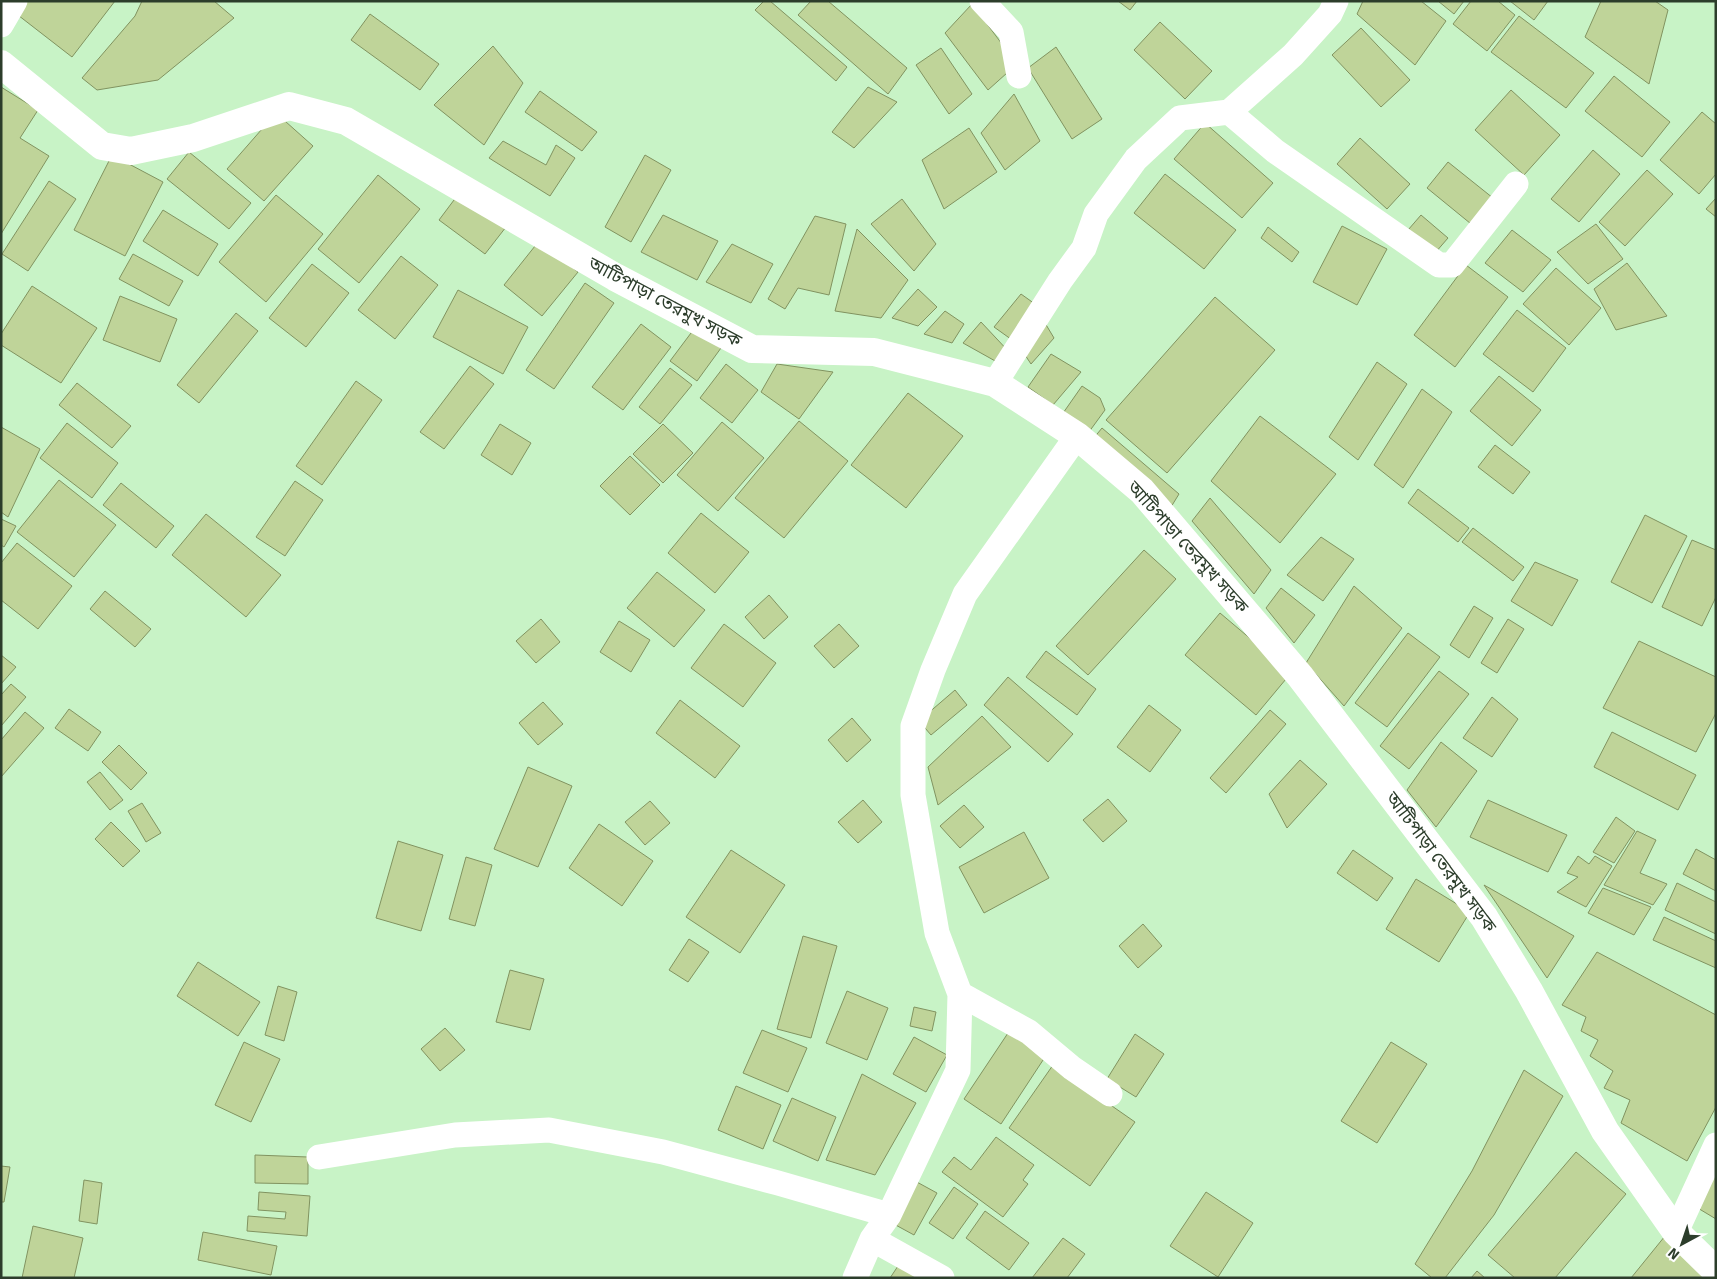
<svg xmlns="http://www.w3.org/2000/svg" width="1717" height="1279" viewBox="0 0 1717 1279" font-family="Signika,'Noto Sans Bengali',sans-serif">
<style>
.building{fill:#bfd499;stroke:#819360}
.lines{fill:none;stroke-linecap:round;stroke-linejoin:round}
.street{stroke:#fff;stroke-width:25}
.secondary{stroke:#fff;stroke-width:28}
.labels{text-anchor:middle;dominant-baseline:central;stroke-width:4;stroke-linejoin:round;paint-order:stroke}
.street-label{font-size:18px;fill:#2c3d2b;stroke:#fff}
</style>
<rect width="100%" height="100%" fill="#c8f3c6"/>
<!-- building -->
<path class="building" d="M22,1H115L72,57L14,12Z
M142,1H214L234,18L158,80L97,90L82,78L135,16Z
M764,1H770L847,67L836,81L755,10Z
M811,1H828L907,68L888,94L798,15Z
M1118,1H1137L1130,10Z
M1363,1H1421L1446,21L1415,65L1357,14Z
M1438,1H1464L1454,14Z
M1471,1H1498L1515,15L1487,51L1453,24Z
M1510,1H1548L1534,20Z
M1601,1H1655L1668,10L1649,84L1585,37Z
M972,4L1017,64L988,90L945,33Z
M370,14L439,64L420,90L351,40Z
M1519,16L1594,73L1566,108L1491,52Z
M1160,22L1212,71L1185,99L1134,50Z
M1361,28L1410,80L1381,107L1332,55Z
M493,46L523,83L484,145L434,105Z
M1056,47L1102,119L1072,139L1028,68Z
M941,48L972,94L949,114L916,65Z
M1614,76L1670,122L1642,157L1585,111Z
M1,87L38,110L20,138L49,156L1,234Z
M868,87L897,102L854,148L832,132Z
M1511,90L1560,135L1524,175L1475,130Z
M540,91L597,132L582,151L525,112Z
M1014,94L1040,141L1005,170L981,133Z
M1702,112L1716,124V174L1699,194L1660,160Z
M276,113L313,146L264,201L227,169Z
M1205,123L1273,183L1242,218L1174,159Z
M969,128L997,172L944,209L922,160Z
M1360,138L1410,184L1387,209L1337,164Z
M503,141L546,165L556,145L575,158L550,196L489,158Z
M1593,150L1620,174L1579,222L1551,199Z
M189,152L251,203L229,229L167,179Z
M112,155L163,182L125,256L74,230Z
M645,155L671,170L631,242L605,227Z
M1448,162L1498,202L1476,228L1427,188Z
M1647,170L1673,194L1625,246L1599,222Z
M1165,174L1236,230L1204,269L1134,213Z
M378,175L420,209L359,283L318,249Z
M49,181L76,199L28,271L2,254Z
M460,192L506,227L485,254L439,220Z
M276,195L323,234L266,302L219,262Z
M1716,198V217L1706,209Z
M902,199L936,244L914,271L871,224Z
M163,210L218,244L198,276L143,241Z
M663,215L718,241L697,280L641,252Z
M1421,215L1448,238L1435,253L1408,230Z
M815,216L846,224L829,295L798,288L785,309L768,299Z
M1596,224L1623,259L1588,284L1557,252Z
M1342,226L1387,249L1357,305L1313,282Z
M1268,227L1299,252L1292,262L1261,238Z
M857,229L908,280L881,318L835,311Z
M1512,230L1551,260L1523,292L1485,263Z
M539,241L578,272L542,316L504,285Z
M732,244L773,264L751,303L706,282Z
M133,254L183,281L169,306L119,279Z
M401,256L438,285L395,339L358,310Z
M1627,263L1667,316L1616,330L1594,289Z
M312,264L349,293L306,347L269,318Z
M1466,265L1508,297L1455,367L1414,335Z
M1556,268L1601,308L1569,345L1523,304Z
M585,283L614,303L554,389L526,370Z
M32,286L97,328L61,383L1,345V334Z
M918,289L937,307L918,326L892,318Z
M458,290L528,327L503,374L433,337Z
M1021,294L1042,309L1015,342L994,327Z
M120,296L177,319L160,362L103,340Z
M1215,297L1275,350L1167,473L1106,420Z
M1517,310L1566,348L1533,392L1483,354Z
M945,311L964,324L952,343L924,334Z
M236,313L258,331L199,403L177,385Z
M981,322L1011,354L997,362L963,343Z
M1045,323L1054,338L1031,364L1021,349Z
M641,324L671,347L623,410L592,387Z
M694,329L721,348L697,381L670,361Z
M1051,354L1081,372L1053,405L1028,387Z
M1377,362L1407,384L1358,460L1329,437Z
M726,364L758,390L732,423L700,398Z
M777,364L833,372L799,419L761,392Z
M470,366L494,384L444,449L420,432Z
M670,368L692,385L660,424L639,407Z
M1499,376L1541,410L1512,446L1470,411Z
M356,381L382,400L322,485L296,466Z
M77,383L131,426L112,448L59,405Z
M1082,386L1100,398L1105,410L1086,436L1061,416Z
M1422,389L1452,412L1403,488L1374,465Z
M908,393L963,436L906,508L851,465Z
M1260,416L1336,474L1280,543L1211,481Z
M799,421L848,461L784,538L735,498Z
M722,422L764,458L718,511L677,475Z
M67,423L118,463L92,498L40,458Z
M500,424L531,443L512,475L481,455Z
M663,424L693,453L663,483L633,454Z
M1,427L40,449L8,517L1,512Z
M1102,428L1179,494L1171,507L1093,439Z
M1495,445L1530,472L1513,494L1478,467Z
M630,456L660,485L630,515L600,486Z
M59,480L116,525L74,577L17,532Z
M295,481L323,500L285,556L256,537Z
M121,483L174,526L156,548L103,505Z
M1418,489L1469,528L1458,542L1408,503Z
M1210,498L1271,570L1254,594L1192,521Z
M701,513L749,552L715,593L668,553Z
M206,514L281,575L246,617L172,555Z
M1645,515L1687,536L1652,603L1611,582Z
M1,519L16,526L4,547L1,545Z
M1473,528L1524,567L1513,581L1462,542Z
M1321,537L1354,559L1323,601L1287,575Z
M1692,540L1716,550V597L1702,626L1662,607Z
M17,543L72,586L38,629L1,600V563Z
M1144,550L1176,579L1088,675L1056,646Z
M1535,562L1578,580L1552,626L1511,601Z
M657,572L705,610L674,647L627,608Z
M1354,586L1402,628L1344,706L1306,663Z
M1281,588L1315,615L1294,643L1266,608Z
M105,591L151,629L135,647L90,609Z
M769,595L788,617L764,639L745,617Z
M1474,606L1493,618L1469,658L1450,645Z
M1220,613L1291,673L1256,715L1185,655Z
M541,619L560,642L536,663L516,641Z
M1508,619L1524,629L1497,673L1481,663Z
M619,621L650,640L631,672L600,652Z
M724,624L776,663L743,707L691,668Z
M839,624L859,646L834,668L814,646Z
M1408,633L1440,657L1387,727L1355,703Z
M1639,641L1716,677V713L1696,752L1603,708Z
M1046,651L1096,689L1077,715L1026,677Z
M1,655L16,667L1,684Z
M1439,671L1469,694L1409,769L1380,746Z
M1008,677L1073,734L1048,762L984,705Z
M11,684L26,697L1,726V695Z
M955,690L967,705L931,735L919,721Z
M1492,697L1518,719L1492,757L1463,738Z
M680,700L740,746L715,778L656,733Z
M543,702L563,724L538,745L519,723Z
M1149,705L1181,730L1150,772L1117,747Z
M69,709L101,732L88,751L55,728Z
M1270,710L1286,724L1226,793L1210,778Z
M25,712L44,728L1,777V740Z
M982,716L1011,747L938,805L928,767Z
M852,718L871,740L847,762L828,740Z
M1612,732L1696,775L1678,810L1594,767Z
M1441,742L1477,771L1436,827L1407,790Z
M119,745L147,773L131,790L102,762Z
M1300,760L1327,784L1287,828L1269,794Z
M528,767L572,786L538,867L494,849Z
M100,772L123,800L110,810L87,782Z
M1108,799L1127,821L1103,842L1083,820Z
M863,800L882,822L858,843L838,822Z
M1488,800L1567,835L1548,872L1470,837Z
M650,801L670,823L645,845L625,822Z
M142,803L161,833L146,842L128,811Z
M964,805L984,827L960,848L940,826Z
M1616,817L1635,831L1614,863L1593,852Z
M111,822L140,851L123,867L95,839Z
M599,824L653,861L622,906L569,868Z
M1637,831L1656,840L1640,873L1667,884L1653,905L1604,885Z
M1024,832L1049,878L984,913L959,867Z
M398,841L443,855L421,931L376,918Z
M1696,849L1716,860V891L1683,874Z
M731,850L785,885L740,953L686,917Z
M1353,850L1393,878L1377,901L1337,873Z
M1578,856L1589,864L1595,856L1612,866L1586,907L1557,892L1578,877L1567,873Z
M466,857L492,865L475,926L449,919Z
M1416,879L1470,912L1439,962L1386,929Z
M1677,883L1716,902V934L1665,910Z
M1484,885L1574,936L1547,978Z
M1603,888L1651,907L1634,935L1588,913Z
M1664,917L1716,941V968L1653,940Z
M1143,924L1162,946L1138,968L1119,946Z
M803,936L837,946L811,1038L777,1029Z
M689,939L709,952L688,982L669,970Z
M1597,952L1716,1015V1107L1687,1161L1621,1123L1630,1100L1604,1088L1613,1071L1590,1056L1598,1040L1581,1031L1586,1017L1562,1005Z
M198,962L260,1002L238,1036L177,996Z
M510,970L544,979L530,1030L496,1022Z
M278,986L297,992L284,1041L265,1035Z
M847,991L888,1008L867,1060L826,1043Z
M914,1007L936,1012L932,1031L910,1026Z
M445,1028L465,1050L440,1071L421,1049Z
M762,1030L807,1048L788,1092L743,1073Z
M1010,1030L1047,1054L1001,1124L964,1099Z
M1135,1034L1164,1054L1136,1097L1107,1079Z
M914,1037L947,1055L926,1092L893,1074Z
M244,1042L280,1059L251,1122L215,1105Z
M1391,1042L1427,1064L1377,1143L1341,1121Z
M1053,1065L1135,1122L1090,1186L1009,1128Z
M1524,1070L1563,1096L1494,1215L1445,1278H1432L1415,1264L1472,1171Z
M862,1074L916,1103L875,1175L826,1160Z
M736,1086L781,1105L763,1149L718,1130Z
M792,1098L836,1117L818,1161L773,1141Z
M996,1137L1034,1165L1023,1180L1028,1184L1003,1217L942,1172L954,1157L971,1170Z
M1576,1152L1626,1194L1555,1278H1515L1488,1255Z
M255,1155L308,1157V1184L255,1183Z
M1716,1163V1219L1696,1207Z
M1,1166L10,1167L4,1202H1Z
M84,1180L102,1183L97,1224L79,1221Z
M915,1181L937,1193L914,1235L892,1223Z
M954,1187L978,1204L953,1239L929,1223Z
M259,1192L310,1196L307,1236L247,1231L248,1216L285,1219L286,1212L258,1210Z
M1206,1192L1253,1223L1218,1277L1170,1246Z
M985,1211L1029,1243L1009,1270L966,1238Z
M33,1226L83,1238L74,1278H22Z
M203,1232L277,1246L271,1275L198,1260Z
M1665,1236L1716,1278H1631Z
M1063,1238L1085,1254L1067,1278H1032Z
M900,1263L921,1278H890Z
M1477,1271L1485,1278H1471Z"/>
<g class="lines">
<!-- street -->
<path class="street" d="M982,1L1011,32L1019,76
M1,25L15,1
M1229,112L1275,151L1439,265H1452L1516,184
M995,383L1060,281L1084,248L1096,214L1136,159L1180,118L1229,112L1293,55L1330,14L1336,1
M1077,436L965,594L933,670L913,726V795L937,933L960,994L1029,1032L1072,1068L1110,1094
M319,1157L455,1135L549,1130L663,1152L778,1183L889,1215
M1676,1232L1716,1145
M872,1239L942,1278
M855,1278L872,1239L889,1215L958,1070L960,994"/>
<!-- secondary -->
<path class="secondary" d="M1,64L102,146L131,151L193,138L289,106L346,121L615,277L752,349L874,352L995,383L1077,436L1142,491L1300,676L1484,917L1529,991L1605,1131L1676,1232L1716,1271"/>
</g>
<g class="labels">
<!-- street labels -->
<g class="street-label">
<text transform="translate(665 302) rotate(28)">আটিপাড়া তেরমুখ সড়ক</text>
<text transform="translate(1188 547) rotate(48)">আটিপাড়া তেরমুখ সড়ক</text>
<text transform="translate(1441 862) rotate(53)">আটিপাড়া তেরমুখ সড়ক</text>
</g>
</g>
<!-- border -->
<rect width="1717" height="1279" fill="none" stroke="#2c3d2b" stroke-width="5"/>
<!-- north arrow -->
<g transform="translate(1682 1244) rotate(220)" stroke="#ffffff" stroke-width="4" paint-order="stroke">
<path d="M0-4L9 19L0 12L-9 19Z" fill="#2c3d2b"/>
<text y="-8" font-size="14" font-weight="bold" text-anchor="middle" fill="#2c3d2b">N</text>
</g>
</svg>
